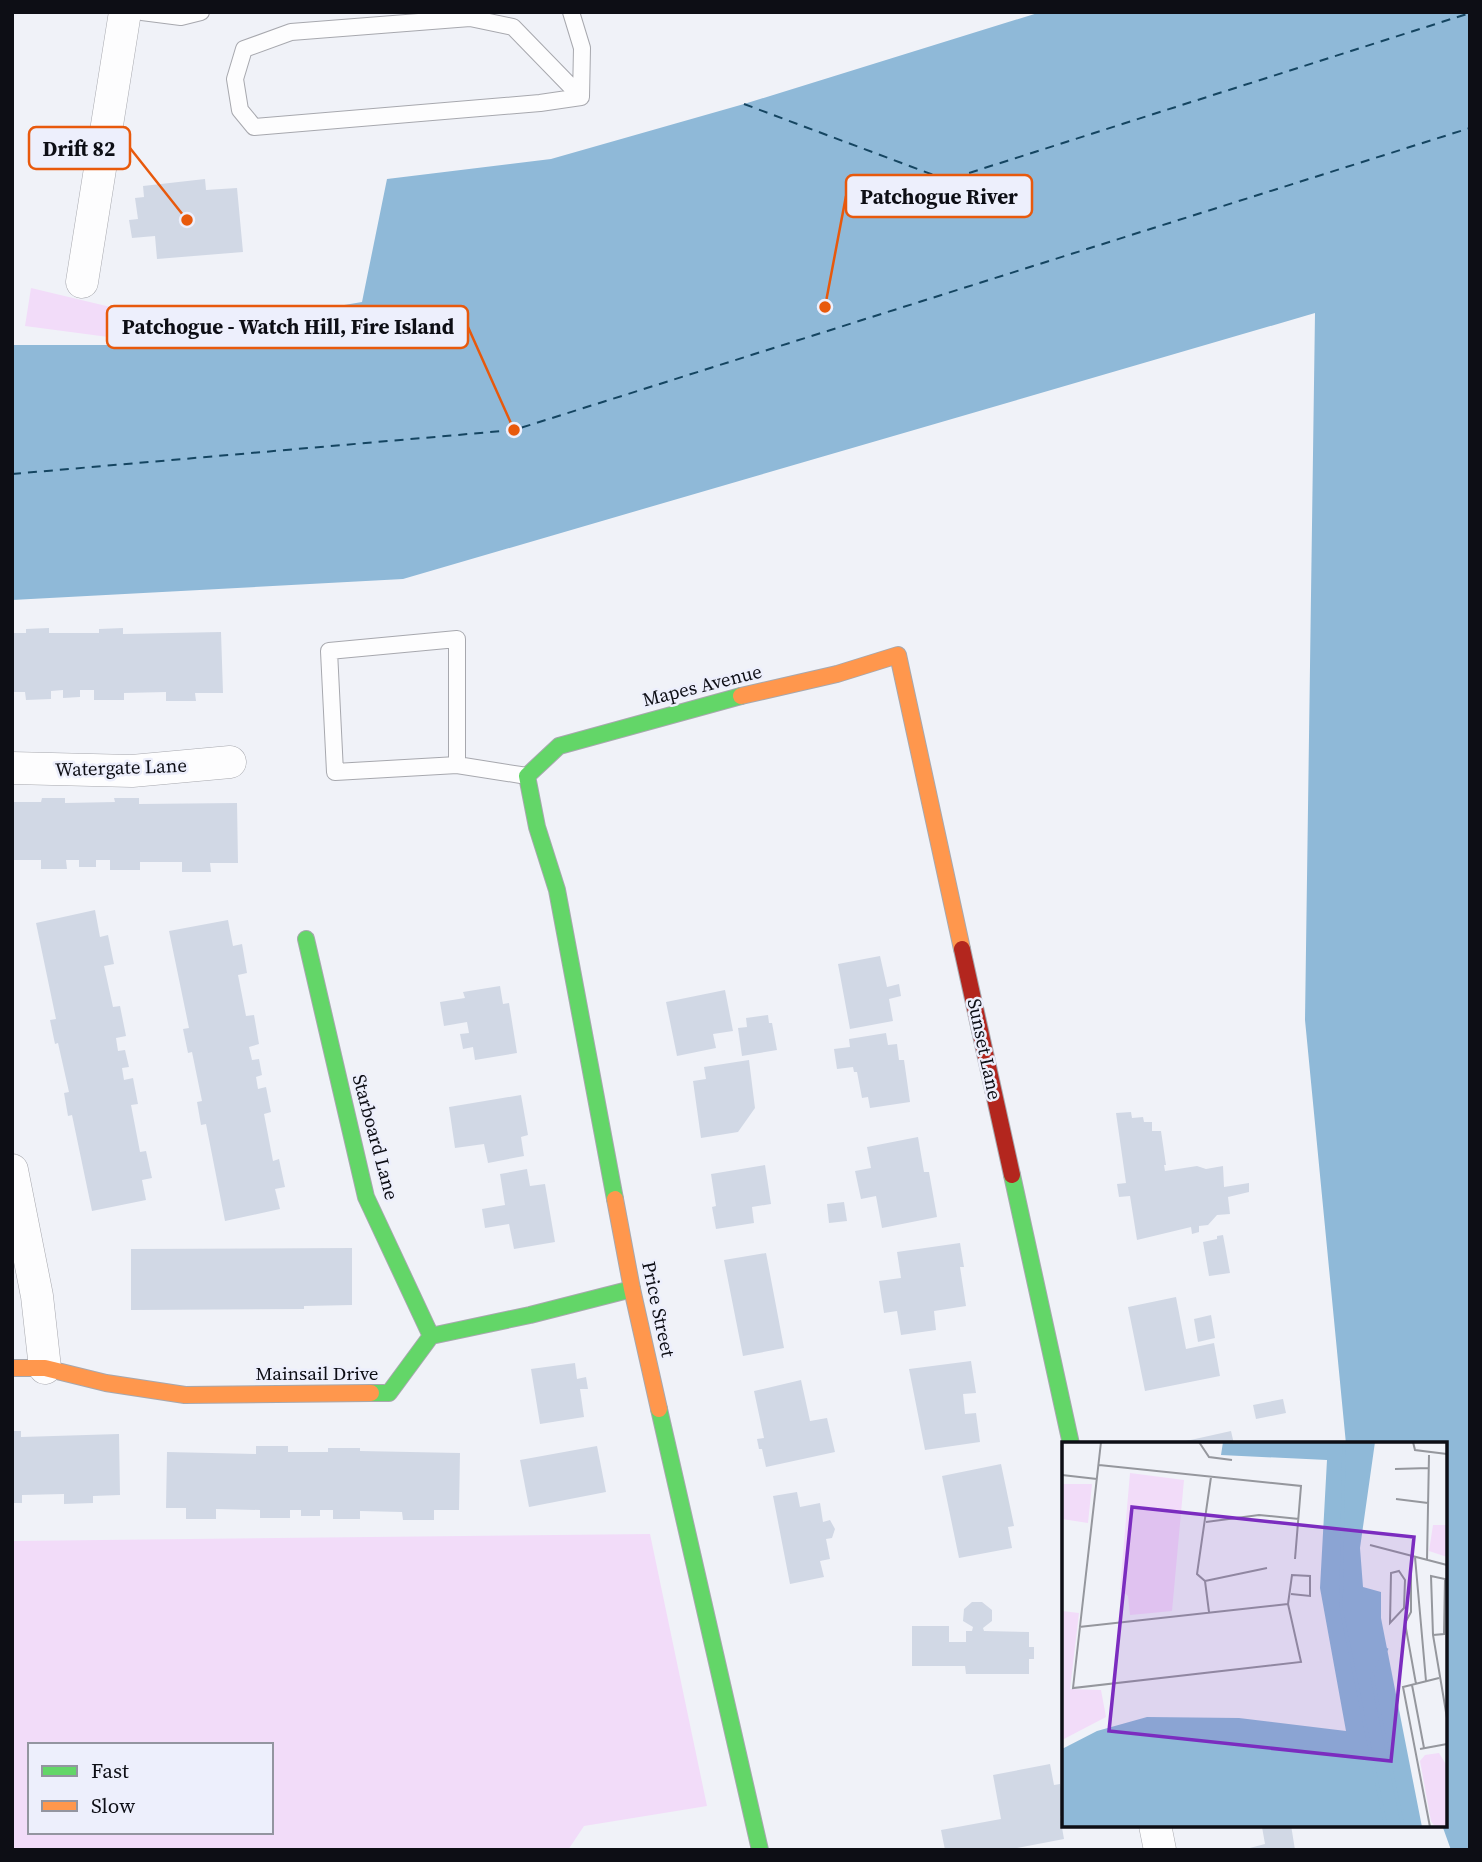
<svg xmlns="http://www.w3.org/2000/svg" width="1482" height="1862" viewBox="0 0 1482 1862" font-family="'Source Serif 4',serif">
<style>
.green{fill:#f2dcf9;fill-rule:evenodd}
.water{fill:#8fb9d8}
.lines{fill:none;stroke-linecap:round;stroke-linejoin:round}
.ferry{stroke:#154561;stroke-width:2;stroke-dasharray:9 7;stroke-linecap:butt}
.building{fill:#d1d8e5}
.lane-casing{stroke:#a7a8ae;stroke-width:18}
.street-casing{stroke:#a7a8ae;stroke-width:33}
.fast-casing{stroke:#a7a8ae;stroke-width:18}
.slow-casing{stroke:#a7a8ae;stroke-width:18}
.jam-casing{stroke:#a7a8ae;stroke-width:18}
.lane{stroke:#fdfdfe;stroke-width:16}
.street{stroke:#fdfdfe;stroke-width:32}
.fast{stroke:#63d668;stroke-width:16}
.slow{stroke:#ff974d;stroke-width:16}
.jam{stroke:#b3261e;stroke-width:16}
.labels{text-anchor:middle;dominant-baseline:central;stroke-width:5;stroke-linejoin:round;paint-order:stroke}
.street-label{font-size:19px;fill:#0d0e15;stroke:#edeffc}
.inset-river{fill:none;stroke:#8fb9d8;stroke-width:3.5}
.inset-road{fill:none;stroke:#95979d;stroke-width:2}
.view{fill:#7b2cbf;fill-opacity:0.15;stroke:#7b2cbf;stroke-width:3.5}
.inset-edge{fill:none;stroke:#0d0e15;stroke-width:3.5}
.leader{fill:none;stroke:#e8590c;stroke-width:2.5}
.callout-dot{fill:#e8590c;stroke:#edeffc;stroke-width:2.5}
.callout{fill:#edeffc;stroke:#e8590c;stroke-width:2.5}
.callout-label{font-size:21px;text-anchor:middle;font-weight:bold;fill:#0d0e15}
</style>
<rect width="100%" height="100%" fill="#f0f2f8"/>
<!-- green -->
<path class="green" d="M31,288L119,309L116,338L25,326Z
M650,1534L707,1806L584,1826L568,1850H12V1541ZM30,1745H271V1832H30Z"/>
<!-- water -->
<path class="water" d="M1041,12H1470V1850H1451L1442,1825H1445V1444H1346L1305,1020L1315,313L403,579L12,600V345H109L362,302L387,179L551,159L744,104Z"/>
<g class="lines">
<!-- ferry -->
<path class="ferry" d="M744,104L947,180L1470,13
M12,474L514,430L1470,128"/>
</g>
<!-- building -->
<path class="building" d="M205,179L206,190L237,188L243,252L157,259L155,236L132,238L129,220L138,219L135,198L144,197L143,186Z
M49,628V633H99V629L123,628V634L221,632L223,693H195L196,701H166V692L124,693V700H94V690H80V697L63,698V690L51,691V699L26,700L25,692H12V633H26V629Z
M42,798H65V803L115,802L114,798H139V804L237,803L238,863H210L211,872H182V862H140V870H110V860H96V867H79V860H66L67,869H41V860H13V802H41Z
M95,910L100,937L108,935L114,964L104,966L113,1007L120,1006L126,1036L116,1038L118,1051L125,1050L129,1067L122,1068L124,1080L133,1078L138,1104L131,1105L140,1152L146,1151L152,1178L142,1180L146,1200L92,1211L72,1115L68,1116L64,1093L69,1092L58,1043L55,1044L50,1020L56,1019L36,923Z
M228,920L233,946L242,944L247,973L238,975L246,1016L254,1015L259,1044L249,1047L252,1060L259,1059L262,1075L256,1077L258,1089L266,1087L271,1112L264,1114L273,1161L279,1159L285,1187L275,1189L280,1209L225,1221L206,1124L201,1125L197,1102L202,1101L192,1052L188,1053L183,1029L189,1028L169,931Z
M880,956L887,987L899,984L901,996L889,999L893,1021L850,1029L838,964Z
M500,986L503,1004L509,1003L517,1053L475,1060L473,1047L463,1049L460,1034L469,1033L467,1022L444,1026L440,1002L465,998L463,992Z
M725,990L733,1031L713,1034L716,1048L677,1056L666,1002Z
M768,1015L769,1023H772L777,1050L742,1056L738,1028L747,1027L746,1018Z
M886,1033L888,1045L897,1044L899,1060H904L910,1102L870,1108L868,1097L862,1098L857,1072H854L853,1067L837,1069L834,1049L850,1047L849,1039Z
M749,1060L755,1108L738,1132L701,1138L693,1081L706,1079L704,1067Z
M521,1095L528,1135L521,1137L524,1156L488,1163L484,1144L455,1148L449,1107Z
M1131,1112L1132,1118L1143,1117L1144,1122H1152V1131H1161L1166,1165H1164L1165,1171L1197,1166L1206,1169L1223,1166L1224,1187L1249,1183V1192L1228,1197L1230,1214L1217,1215L1208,1225L1199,1226V1232L1192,1234L1191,1227L1137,1240L1130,1196L1119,1197L1117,1184L1126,1183L1116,1113Z
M918,1137L924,1172H929L937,1217L882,1228L876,1196L861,1199L855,1171L871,1168L867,1147Z
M765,1165L771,1204L752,1207L754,1223L716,1229L712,1207L716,1206L711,1174Z
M527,1169L530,1186L545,1184L555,1242L514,1249L509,1224L485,1228L482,1209L505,1205L500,1174Z
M844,1202L847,1221L829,1223L827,1204Z
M1223,1235L1230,1273L1209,1276L1203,1242L1217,1239V1236Z
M960,1243L964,1267H960L966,1306L934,1311L936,1330L901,1335L897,1311L884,1313L879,1281L901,1278L897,1252Z
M352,1248V1305L304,1306V1309L131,1310V1249Z
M766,1253L784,1348L743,1356L724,1260Z
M1176,1297L1186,1349L1214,1343L1220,1376L1145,1391L1128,1307Z
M1211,1315L1215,1338L1198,1342L1194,1319Z
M971,1361L976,1393L963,1394L965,1414L976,1413L980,1442L925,1450L909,1369Z
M575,1363L577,1379L586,1377L588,1389H580L584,1417L540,1424L531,1369Z
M801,1380L810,1421L827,1418L835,1452L766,1467L762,1449H759L757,1439L764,1438L754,1391Z
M1283,1399L1286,1413L1256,1419L1253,1405Z
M12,1431H21V1437L119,1434L120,1495L93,1496V1503L64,1504V1494L22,1495V1503H12Z
M1231,1431L1234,1444H1187L1186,1441Z
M256,1446H288V1452H328V1448H360V1451L460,1453L459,1510H434V1520H403L402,1512L360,1511V1519H333V1510H320V1516H301V1510H290V1518H260V1510L216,1509V1519H186V1508H166L167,1452L256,1454Z
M597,1446L606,1492L529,1507L520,1460Z
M1001,1464L1014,1526L1008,1527L1012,1548L959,1558L942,1476Z
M797,1492L800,1507L820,1503L823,1522L830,1520L835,1529L832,1538L826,1539L830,1559L820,1561L824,1577L790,1584L773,1496Z
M972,1602H982L992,1610V1621L983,1628L984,1631L1029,1632V1647H1034V1659H1029V1674H966L965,1666H912V1626H949V1642H966V1631H972L973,1627L963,1621L964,1609Z
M1050,1764L1054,1785L1060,1784L1064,1805V1815L1060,1816L1064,1839L1017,1848V1850H945L941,1830L1001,1819L993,1775Z
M1273,1825H1291L1295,1850H1242L1265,1844L1262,1827Z"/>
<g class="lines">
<defs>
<path id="lane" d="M142,12L181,17L201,12
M571,12L582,48L581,97
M470,18L513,27L581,97L540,103L254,127L240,110L235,79L244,49L291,32Z
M457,765V639L329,651L335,772L457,765L527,776"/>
<path id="street" d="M82,282L125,12
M12,768L132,771L230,762
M12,1170L37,1296L45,1368
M1155,1825L1160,1850"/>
<path id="fast" d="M306,939L366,1197L431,1336
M1012,1175L1071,1444
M615,1199L557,890L537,827L527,776L559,746L741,696
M371,1393H389L431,1336L530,1315L632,1289
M659,1409L760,1850"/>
<path id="slow" d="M741,696L837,674L898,655L962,949
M615,1199L632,1289L659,1409
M12,1368H45L106,1383L185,1395L371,1393"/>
<path id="jam" d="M962,949L1012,1175"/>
</defs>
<!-- lane casing -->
<use href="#lane" class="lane-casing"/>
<!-- street casing -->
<use href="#street" class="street-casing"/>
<!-- fast casing -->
<use href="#fast" class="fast-casing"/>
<!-- slow casing -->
<use href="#slow" class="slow-casing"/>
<!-- jam casing -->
<use href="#jam" class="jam-casing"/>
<!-- lane -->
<use href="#lane" class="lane"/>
<!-- street -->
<use href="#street" class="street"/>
<!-- fast -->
<use href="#fast" class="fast"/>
<!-- slow -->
<use href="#slow" class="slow"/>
<!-- jam -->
<use href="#jam" class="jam"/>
</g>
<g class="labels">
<!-- street labels -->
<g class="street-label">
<text transform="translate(702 685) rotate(-14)">Mapes Avenue</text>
<text transform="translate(121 767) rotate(-2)">Watergate Lane</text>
<text transform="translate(985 1049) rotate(78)">Sunset Lane</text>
<text transform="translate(376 1137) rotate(75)">Starboard Lane</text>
<text transform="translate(659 1309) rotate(78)">Price Street</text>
<text x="317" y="1373">Mainsail Drive</text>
</g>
</g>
<!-- overview -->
<g transform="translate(1062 1442)">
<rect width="385" height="385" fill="#f0f2f8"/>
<path d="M68,31L122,38L110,169L68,173L66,154L58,147ZM0,42H30L26,81L0,77ZM371,83H385V115L367,109ZM0,169L17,171L8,247L39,248L44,275L0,298ZM377,311L385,324V384L373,385L369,379L358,319L363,313Z" fill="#f2dcf9"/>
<path d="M161,0H313L298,106L301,145L319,150V176L360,385H0V307L35,289L85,275L177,276L284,289L258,146L265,18L159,13Z" fill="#8fb9d8"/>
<path class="inset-river" d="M282,0L279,166L324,385M325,206L310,235L341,385"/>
<path class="inset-road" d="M39,0L11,246L239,220L226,162M137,0L147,15L170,18M351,0L353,8L385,12M37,23L239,44L233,117M333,27L367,26M0,33L35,37M334,57L366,61M144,80L197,73L237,77M308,103L385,123M349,114V170L343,181L354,242M353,115L364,239M365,118L367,13M337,129L343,138L342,166L328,181L329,131ZM143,139L205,126M226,162L230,133L248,134V154L229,152M147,170L143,139L135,132L149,35M17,185L226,162M371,193L382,192L383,137L369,134L371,193L385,276M350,243L362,306M358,307L385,302M368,385L341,245L377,236"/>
<path class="view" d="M70,65L352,95L329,319L47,289Z"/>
<rect width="385" height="385" class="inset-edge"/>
</g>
<!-- callouts -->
<path class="leader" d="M187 220L130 148M825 307L846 196M514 430L468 327"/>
<g class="callout-dot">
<circle cx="187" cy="220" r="7"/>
<circle cx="825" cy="307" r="7"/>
<circle cx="514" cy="430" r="7"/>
</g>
<g class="callout">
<rect x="29" y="127" width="101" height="42" rx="7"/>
<rect x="846" y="175" width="186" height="42" rx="7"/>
<rect x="107" y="306" width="361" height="42" rx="7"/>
</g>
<g class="callout-label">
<text x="79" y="156">Drift 82</text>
<text x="939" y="204">Patchogue River</text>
<text x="288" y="334">Patchogue - Watch Hill, Fire Island</text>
</g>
<!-- border -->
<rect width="1482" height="1862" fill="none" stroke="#0d0e15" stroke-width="28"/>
<!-- legend -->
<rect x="28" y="1743" width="245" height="91" fill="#edeffc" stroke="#9395a0" stroke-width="2"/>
<rect x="42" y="1766" width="35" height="10" fill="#63d668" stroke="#9395a0" stroke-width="2"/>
<text x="91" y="1778" font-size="21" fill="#0d0e15">Fast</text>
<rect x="42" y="1801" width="35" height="10" fill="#ff974d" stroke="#9395a0" stroke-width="2"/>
<text x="91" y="1813" font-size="21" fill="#0d0e15">Slow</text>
</svg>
